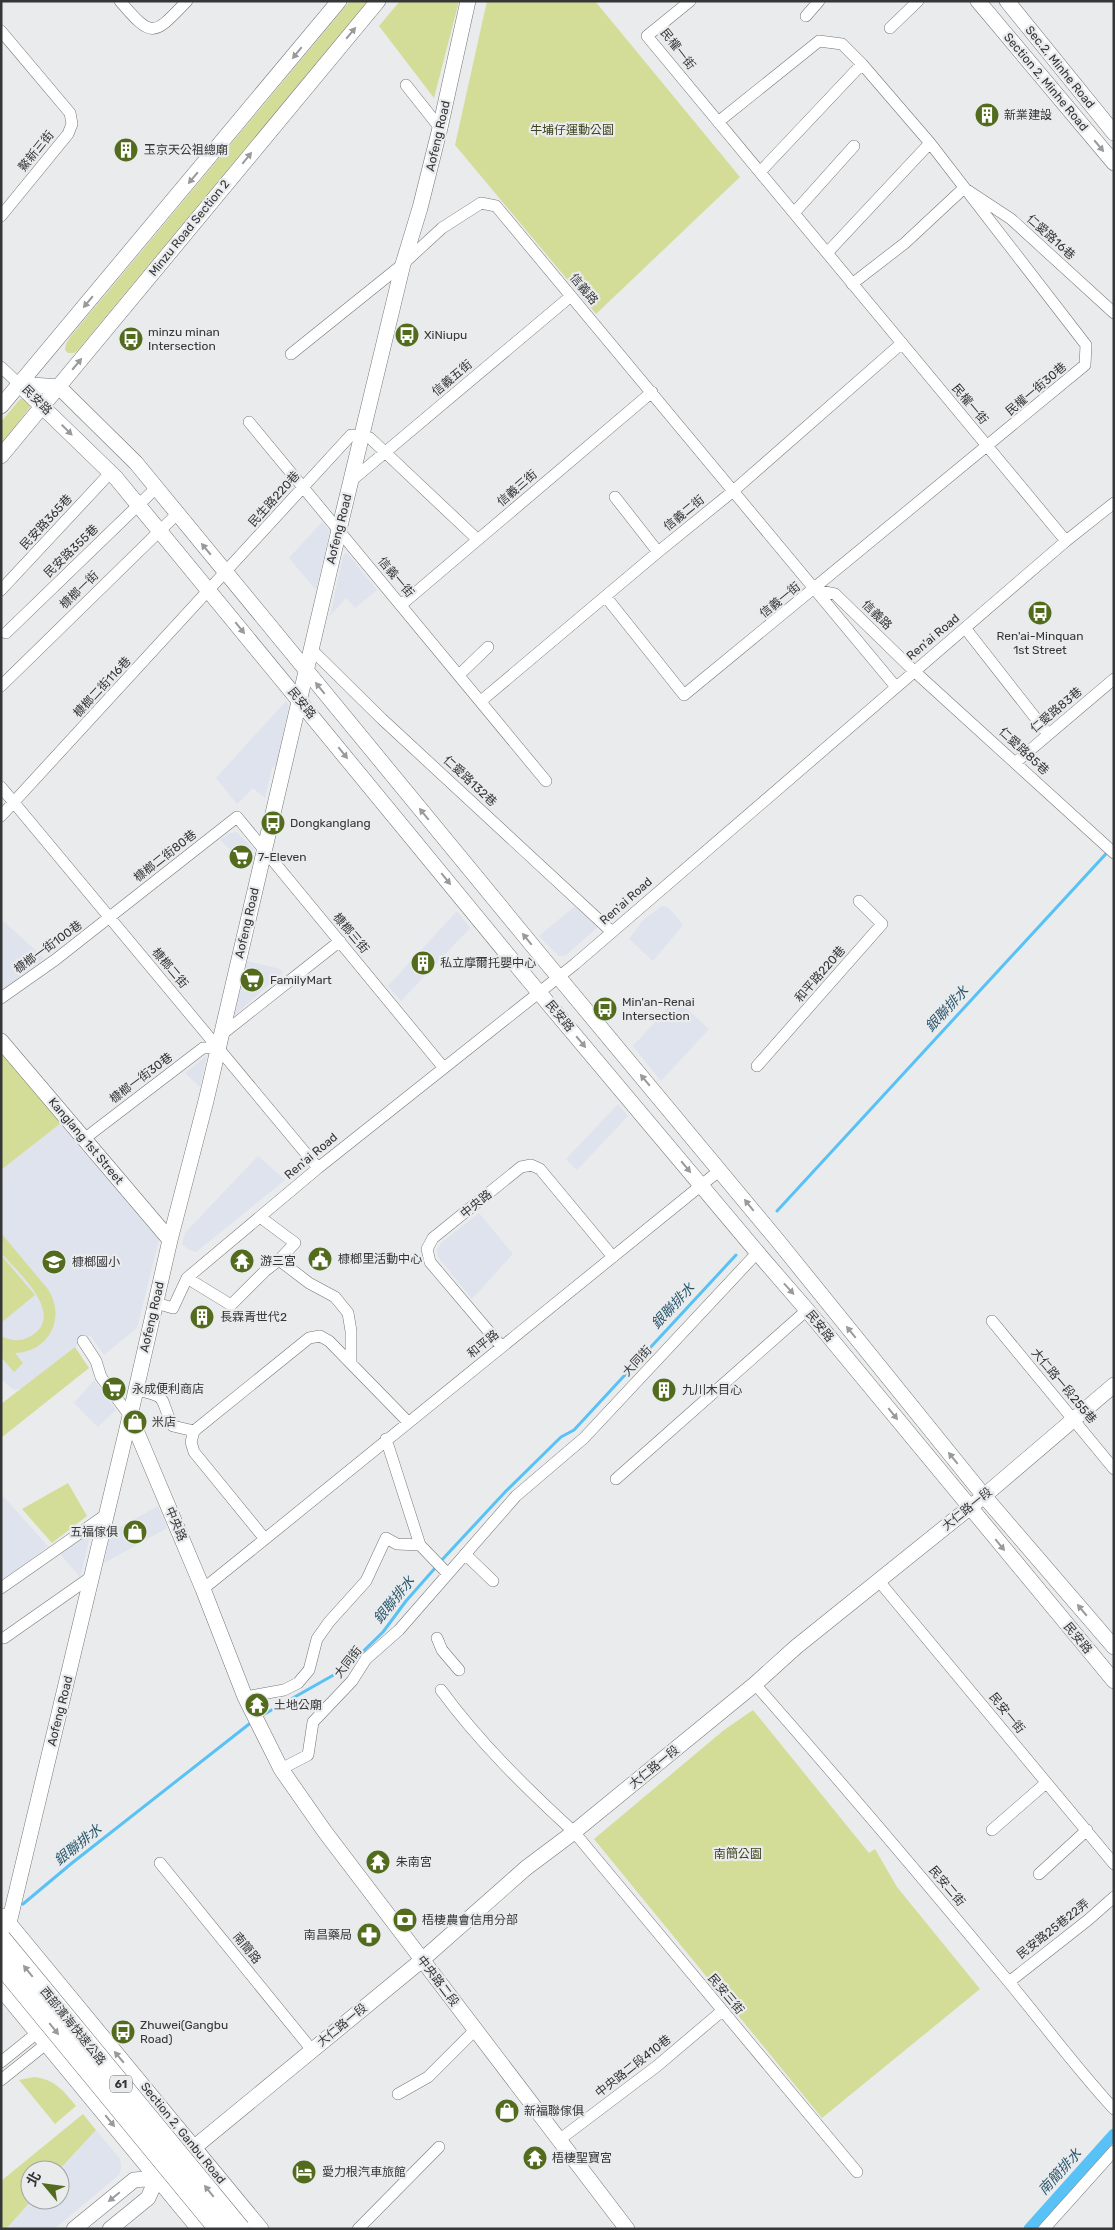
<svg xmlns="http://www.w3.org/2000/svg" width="1115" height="2230" viewBox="0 0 1115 2230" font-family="Rubik,'Noto Sans TC',sans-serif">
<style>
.built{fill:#dee3ed}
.green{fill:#d4dd98}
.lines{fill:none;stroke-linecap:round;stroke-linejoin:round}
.stream{stroke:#58c2f6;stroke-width:3}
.canal{stroke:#58c2f6;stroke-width:11}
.street-casing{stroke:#747678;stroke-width:12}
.secondary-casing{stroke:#747678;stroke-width:16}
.street{stroke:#fff;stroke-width:11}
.secondary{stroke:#fff;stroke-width:15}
.highway-bridge-casing{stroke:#747678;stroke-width:21;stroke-linecap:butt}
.highway-bridge{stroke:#fff;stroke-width:20}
.oneway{fill:#9a9a9b}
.labels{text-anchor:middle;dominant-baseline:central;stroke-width:4.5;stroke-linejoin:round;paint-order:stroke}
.shield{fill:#e9ebed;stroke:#6b6c6e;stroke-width:1}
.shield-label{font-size:11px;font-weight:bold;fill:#353637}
.street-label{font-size:12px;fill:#353637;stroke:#e9ebed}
.poi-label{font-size:12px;fill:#353637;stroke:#e9ebed;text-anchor:start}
.park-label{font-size:12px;fill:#3e431a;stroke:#e9ebed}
.water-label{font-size:14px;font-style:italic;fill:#2b576d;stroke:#e9ebed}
</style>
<rect width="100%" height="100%" fill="#e9ebed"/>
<!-- built -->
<path class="built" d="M322,522L330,531L316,590L289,558Z
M347,553L377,590L355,608L346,598L330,616L343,556Z
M286,701L289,705L276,765L272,768L265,798L253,788L237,804L216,778Z
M237,832L253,849L248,866L220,840L230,833Z
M575,906L598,927L565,956H559L539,936Z
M662,906L669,908L683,925L653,961L629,939L643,920Z
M457,911L470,928L401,1001L388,986Z
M1,919L44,958L1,991Z
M247,961L280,969L283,972L235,1015Z
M676,999L709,1029L661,1081L633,1046Z
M207,1055L200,1087L185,1073Z
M618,1104L628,1116L577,1170L566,1159Z
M61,1123L159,1240L137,1328L104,1355L90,1335L23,1388L14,1390L1,1379V1170Z
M258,1156L285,1180L196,1252L189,1250L182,1244L185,1233Z
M479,1213L513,1254L472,1299L438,1257L437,1250L441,1243Z
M94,1380L116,1410L98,1427L74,1403Z
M1,1494L48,1546L1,1583Z
M158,1506L167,1528L104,1563L111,1532Z
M95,1517L80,1577L55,1548Z
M96,2130L120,2159L121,2168L119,2175L54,2229H6L32,2200H60L59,2170Z"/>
<!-- green -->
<path class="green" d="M350,1H368L78,350L74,353H68L65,350L66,344L71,336Z
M400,1H459L434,98L379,26Z
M487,1H595L740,177L596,314L455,145Z
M24,398L30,402V407L1,445V422L20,399Z
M1,1051L61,1123L1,1170Z
M1,1233L47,1288C67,1316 50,1352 15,1353L23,1363L14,1372L1,1357V1336C11,1341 21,1342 31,1336C67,1315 17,1271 1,1253Z
M1,1255L35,1295L1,1323Z
M75,1347L89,1368L1,1438V1404Z
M68,1483L87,1516L52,1543L22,1509Z
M753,1710L869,1853L875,1849L897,1887L980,1989L822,2118L594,1839L724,1730Z
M34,2077C54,2079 64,2091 76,2106L55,2124L19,2080Z
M83,2114L96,2130L59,2170H30V2200H32L6,2229H1V2181Z"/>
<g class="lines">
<!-- stream -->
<path class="stream" d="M777,1211L1114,845
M440,1562L506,1491L561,1437L574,1430L736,1255
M261,1716L346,1668L383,1632L406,1601L436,1567
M23,1904L72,1863L253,1721"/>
<!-- canal -->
<path class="canal" d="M1029,2229L1114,2134"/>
<defs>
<path id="street" d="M120,1C153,40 154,35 187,1
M690,1L647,36L1066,541
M806,16L819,1
M890,28L918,1
M1,31L70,113L72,124L68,134L1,216
M406,85L440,128
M760,172L862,64
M794,213L854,146
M827,253L930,143
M852,284L905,243L964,188L1011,219L1114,313
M291,354L403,264L442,228L481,203L496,206L896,687
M1,367L19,384
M249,422L546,781
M351,481L571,296
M615,497L658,552
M1,590L111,472
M815,590L835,594L914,671L1114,853
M606,597L684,695L1085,365L1086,345L930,143L862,64L842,44L819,41L718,122
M401,605L652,392
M965,628L1048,734
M6,633L156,488
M311,649L382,719L612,932
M459,675L488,647
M1,686L177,514
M481,701L658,552L732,492L902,343
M1016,762L1114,679
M1,787L318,1168
M1,816L351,435L370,438L478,540
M1,998L55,960L237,817L443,1067
M221,1035L340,941
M757,1066L882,924L859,901
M84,1139L203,1048L218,1047
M260,1217L295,1243L279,1260L309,1283L335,1297L348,1313L351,1331V1363
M187,1278L231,1305L265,1271L279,1260
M156,1303L173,1308L187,1278L318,1168L575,964L1066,541L1114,503
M992,1321L1114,1469
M83,1341L96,1361L101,1377L130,1416
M502,1347L430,1262L427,1249L433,1238L521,1167L531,1165L540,1169L613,1257
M136,1390C172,1397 158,1399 173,1426L194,1431
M194,1431L309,1338L320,1336L329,1341L408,1422
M194,1431L191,1442L194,1452L265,1539L203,1589
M386,1439L420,1545L447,1573
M616,1479L807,1310
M265,1539L720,1170
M465,1554L493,1581
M878,1580L1114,1864
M1,1588L107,1514
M4,1638L91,1577
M437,1638L442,1650L459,1670
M755,1684C841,1782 925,1881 1008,1981C1043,2023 1076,2068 1114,2109
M441,1690C479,1742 527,1789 574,1832L857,2172
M245,1697L284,1690L298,1683L309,1670L317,1639L329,1622L366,1581L386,1538L397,1544L420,1545
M281,1769L308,1755L313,1722L352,1681L366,1659L399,1630L516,1496L584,1438L757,1253
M992,1830L1046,1783
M160,1863L312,2050
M1039,1874L1087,1830
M1009,1982L1088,1920L1114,1897
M1,2062L37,2033
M1,2080L46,2044
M398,2094L428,2077L475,2030
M559,2140L657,2066L722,2011
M358,2229L439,2147
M1044,2229L1114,2151"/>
<path id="secondary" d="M978,1L1114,163
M1007,1L1114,133
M19,384L116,478L526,977L762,1258L807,1310L1114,1681
M19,384L59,387L136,463L546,962L778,1241L984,1496L1114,1647
M1,406L339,1
M1,456L378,1
M1,1041L170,1240
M130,1416L203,1589L245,1697L281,1769L325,1832L627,2229
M3,1916L261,2229
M1,1929L9,1923L130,1416L170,1240L206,1101L339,530L403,264L420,208L440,128L468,1
M1,1989L199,2229
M74,2229L134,2180L157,2178
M110,2229L148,2198L157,2178L422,1960L526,1868L574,1832L755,1684L796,1647L984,1496L1114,1385"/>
</defs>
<!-- street casing -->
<use href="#street" class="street-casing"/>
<!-- secondary casing -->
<use href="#secondary" class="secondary-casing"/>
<!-- street -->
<use href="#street" class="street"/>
<!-- secondary -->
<use href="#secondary" class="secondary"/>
<defs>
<path id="highway-bridge" d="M1,1939L240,2229
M1,1964L219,2229"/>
</defs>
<!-- highway-bridge casing -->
<use href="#highway-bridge" class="highway-bridge-casing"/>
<!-- highway-bridge -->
<use href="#highway-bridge" class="highway-bridge"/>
</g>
<!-- one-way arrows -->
<defs><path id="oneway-solid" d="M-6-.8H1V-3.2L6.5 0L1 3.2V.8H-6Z" transform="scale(1.25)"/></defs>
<g class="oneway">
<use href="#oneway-solid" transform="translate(351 33) rotate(-50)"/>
<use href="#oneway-solid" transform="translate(297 53) rotate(129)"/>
<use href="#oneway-solid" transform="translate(1099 146) rotate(50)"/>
<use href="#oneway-solid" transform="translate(247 158) rotate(-51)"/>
<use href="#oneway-solid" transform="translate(193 178) rotate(130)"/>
<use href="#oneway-solid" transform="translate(88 302) rotate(130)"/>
<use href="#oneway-solid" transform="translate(77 364) rotate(-50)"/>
<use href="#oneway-solid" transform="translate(67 430) rotate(45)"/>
<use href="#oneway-solid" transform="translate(206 549) rotate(-130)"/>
<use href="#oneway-solid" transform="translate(240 628) rotate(51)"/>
<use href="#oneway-solid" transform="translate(320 688) rotate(-129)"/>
<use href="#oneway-solid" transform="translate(343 753) rotate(51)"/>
<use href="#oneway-solid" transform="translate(424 814) rotate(-129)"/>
<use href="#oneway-solid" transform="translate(446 879) rotate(51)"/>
<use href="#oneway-solid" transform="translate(527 939) rotate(-129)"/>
<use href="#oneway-solid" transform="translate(581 1042) rotate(50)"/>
<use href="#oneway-solid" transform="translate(645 1080) rotate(-130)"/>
<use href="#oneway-solid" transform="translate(686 1167) rotate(50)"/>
<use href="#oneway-solid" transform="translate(749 1205) rotate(-129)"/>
<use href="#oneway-solid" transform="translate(789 1289) rotate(48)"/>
<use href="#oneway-solid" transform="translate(851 1332) rotate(-129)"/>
<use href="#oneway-solid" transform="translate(893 1414) rotate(51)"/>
<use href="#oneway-solid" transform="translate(953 1458) rotate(-129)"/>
<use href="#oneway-solid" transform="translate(1000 1545) rotate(51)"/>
<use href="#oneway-solid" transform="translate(1082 1610) rotate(-130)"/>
<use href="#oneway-solid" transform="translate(28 1971) rotate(-129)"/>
<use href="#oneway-solid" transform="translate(54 2029) rotate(51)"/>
<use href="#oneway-solid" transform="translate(119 2057) rotate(-130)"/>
<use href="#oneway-solid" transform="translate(110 2121) rotate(51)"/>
<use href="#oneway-solid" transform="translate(209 2191) rotate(-129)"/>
<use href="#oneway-solid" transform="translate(114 2197) rotate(141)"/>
</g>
<!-- icons -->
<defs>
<symbol id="building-disc" viewBox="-11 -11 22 22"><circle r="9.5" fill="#526b1d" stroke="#e9ebed"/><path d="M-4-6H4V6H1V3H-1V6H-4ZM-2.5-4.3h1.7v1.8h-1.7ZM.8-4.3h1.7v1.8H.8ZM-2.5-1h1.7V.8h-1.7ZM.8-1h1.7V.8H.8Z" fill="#fff"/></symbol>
<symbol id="bus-disc" viewBox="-11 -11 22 22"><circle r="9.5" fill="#526b1d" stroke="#e9ebed"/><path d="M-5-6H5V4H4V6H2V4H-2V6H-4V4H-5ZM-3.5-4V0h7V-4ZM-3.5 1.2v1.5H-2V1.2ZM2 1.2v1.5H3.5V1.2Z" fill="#fff"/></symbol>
<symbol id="supermarket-disc" viewBox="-11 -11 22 22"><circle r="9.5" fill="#526b1d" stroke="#e9ebed"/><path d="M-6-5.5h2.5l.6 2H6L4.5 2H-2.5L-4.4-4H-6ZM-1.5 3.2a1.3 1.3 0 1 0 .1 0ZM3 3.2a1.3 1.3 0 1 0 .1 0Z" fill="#fff"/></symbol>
<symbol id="civic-disc" viewBox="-11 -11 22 22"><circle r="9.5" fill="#526b1d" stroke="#e9ebed"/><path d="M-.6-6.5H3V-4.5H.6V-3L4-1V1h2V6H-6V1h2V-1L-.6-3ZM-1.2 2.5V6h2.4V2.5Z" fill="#fff"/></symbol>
<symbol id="temple-disc" viewBox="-11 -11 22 22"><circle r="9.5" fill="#526b1d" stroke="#e9ebed"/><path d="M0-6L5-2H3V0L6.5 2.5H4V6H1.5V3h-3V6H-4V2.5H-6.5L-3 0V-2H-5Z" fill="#fff"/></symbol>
<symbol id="school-disc" viewBox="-11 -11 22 22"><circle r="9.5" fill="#526b1d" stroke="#e9ebed"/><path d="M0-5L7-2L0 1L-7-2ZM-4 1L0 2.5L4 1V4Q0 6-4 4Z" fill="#fff"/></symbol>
<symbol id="shop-disc" viewBox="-11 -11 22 22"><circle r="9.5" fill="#526b1d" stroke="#e9ebed"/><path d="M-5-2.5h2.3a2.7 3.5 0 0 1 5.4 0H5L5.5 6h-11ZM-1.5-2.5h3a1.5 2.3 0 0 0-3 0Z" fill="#fff"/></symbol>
<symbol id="bank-disc" viewBox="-11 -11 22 22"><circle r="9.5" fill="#526b1d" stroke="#e9ebed"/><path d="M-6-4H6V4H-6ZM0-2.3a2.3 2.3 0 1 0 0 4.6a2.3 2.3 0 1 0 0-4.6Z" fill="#fff"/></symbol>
<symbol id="pharmacy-disc" viewBox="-11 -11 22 22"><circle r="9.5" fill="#526b1d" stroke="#e9ebed"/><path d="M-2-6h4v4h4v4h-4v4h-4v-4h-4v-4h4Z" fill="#fff"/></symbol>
<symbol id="hotel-disc" viewBox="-11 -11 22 22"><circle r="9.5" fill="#526b1d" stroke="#e9ebed"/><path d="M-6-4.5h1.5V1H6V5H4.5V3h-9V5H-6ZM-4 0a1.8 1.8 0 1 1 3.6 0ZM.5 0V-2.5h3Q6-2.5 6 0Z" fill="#fff"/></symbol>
</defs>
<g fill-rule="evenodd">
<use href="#building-disc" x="973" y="101" width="28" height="28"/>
<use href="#building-disc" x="112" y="136" width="28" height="28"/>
<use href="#bus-disc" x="393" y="321" width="28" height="28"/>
<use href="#bus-disc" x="117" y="325" width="28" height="28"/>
<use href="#bus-disc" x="1026" y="599" width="28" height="28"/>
<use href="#bus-disc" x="259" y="809" width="28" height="28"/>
<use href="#supermarket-disc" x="227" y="843" width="28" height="28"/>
<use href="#building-disc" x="409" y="949" width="28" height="28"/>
<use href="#supermarket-disc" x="238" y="966" width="28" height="28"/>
<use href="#bus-disc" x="591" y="995" width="28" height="28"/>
<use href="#civic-disc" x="306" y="1245" width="28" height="28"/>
<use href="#temple-disc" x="228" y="1247" width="28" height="28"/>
<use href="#school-disc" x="40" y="1248" width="28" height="28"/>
<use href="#building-disc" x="188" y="1303" width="28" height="28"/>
<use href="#supermarket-disc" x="100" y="1375" width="28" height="28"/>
<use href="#building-disc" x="650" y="1376" width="28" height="28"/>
<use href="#shop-disc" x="121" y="1408" width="28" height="28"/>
<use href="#shop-disc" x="121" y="1518" width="28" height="28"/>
<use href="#temple-disc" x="243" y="1691" width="28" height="28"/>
<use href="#temple-disc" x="364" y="1848" width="28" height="28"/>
<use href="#bank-disc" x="391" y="1906" width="28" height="28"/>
<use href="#pharmacy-disc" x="355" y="1921" width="28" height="28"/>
<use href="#bus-disc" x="109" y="2018" width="28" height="28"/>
<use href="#shop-disc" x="493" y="2097" width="28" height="28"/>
<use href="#temple-disc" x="521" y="2144" width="28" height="28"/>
<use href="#hotel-disc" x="290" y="2158" width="28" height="28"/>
</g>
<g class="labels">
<!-- shield labels -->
<rect class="shield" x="110" y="2075.5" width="22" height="17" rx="4"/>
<g class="shield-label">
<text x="121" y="2084">61</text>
</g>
<!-- street labels -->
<g class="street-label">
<text transform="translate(678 49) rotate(52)">民權一街</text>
<text transform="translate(1060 67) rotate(51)">Sec.2, Minhe Road</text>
<text transform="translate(1046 82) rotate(50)">Section 2, Minhe Road</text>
<text transform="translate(438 136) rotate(-77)">Aofeng Road</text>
<text transform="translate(36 151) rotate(-51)">鰲新三街</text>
<text transform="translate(189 228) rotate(-51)">Minzu Road Section 2</text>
<text transform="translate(1051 237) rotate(42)">仁愛路16巷</text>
<text transform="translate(584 289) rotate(50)">信義路</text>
<text transform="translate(452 378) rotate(-40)">信義五街</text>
<text transform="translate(1036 389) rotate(-40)">民權一街30巷</text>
<text transform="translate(37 400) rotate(45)">民安路</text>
<text transform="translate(970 404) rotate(50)">民權一街</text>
<text transform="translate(517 488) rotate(-41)">信義三街</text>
<text transform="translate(274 499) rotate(-48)">民生路220巷</text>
<text transform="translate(684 513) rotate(-39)">信義二街</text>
<text transform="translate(46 522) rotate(-47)">民安路365巷</text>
<text transform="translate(339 529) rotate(-76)">Aofeng Road</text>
<text transform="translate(71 551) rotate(-44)">民安路355巷</text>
<text transform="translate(396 577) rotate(50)">信義一街</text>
<text transform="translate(79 590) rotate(-44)">槺榔一街</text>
<text transform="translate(780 600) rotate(-39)">信義一街</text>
<text transform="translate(877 615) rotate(44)">信義路</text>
<text transform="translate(933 637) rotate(-40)">Ren'ai Road</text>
<text transform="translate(102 687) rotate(-47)">槺榔二街116巷</text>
<text transform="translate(302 703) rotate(51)">民安路</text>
<text transform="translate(1056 710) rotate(-40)">仁愛路83巷</text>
<text transform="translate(1024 751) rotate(43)">仁愛路85巷</text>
<text transform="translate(470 781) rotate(43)">仁愛路132巷</text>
<text transform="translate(165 856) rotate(-38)">槺榔二街80巷</text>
<text transform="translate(626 901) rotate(-41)">Ren'ai Road</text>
<text transform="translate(247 923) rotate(-77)">Aofeng Road</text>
<text transform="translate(351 933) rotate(50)">槺榔三街</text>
<text transform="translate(48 947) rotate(-36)">槺榔一街100巷</text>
<text transform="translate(170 968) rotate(50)">槺榔二街</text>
<text transform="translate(820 974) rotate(-49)">和平路220巷</text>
<text transform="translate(560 1016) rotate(50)">民安路</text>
<text transform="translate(141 1078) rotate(-37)">槺榔一街30巷</text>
<text transform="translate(86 1141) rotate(50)">Kanglang 1st Street</text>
<text transform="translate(311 1156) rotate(-40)">Ren'ai Road</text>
<text transform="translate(476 1204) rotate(-39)">中央路</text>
<text transform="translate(152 1317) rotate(-77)">Aofeng Road</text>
<text transform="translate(820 1326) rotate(51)">民安路</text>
<text transform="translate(483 1344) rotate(-39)">和平路</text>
<text transform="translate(637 1361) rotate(-47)">大同街</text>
<text transform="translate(1064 1386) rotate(50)">大仁路一段255巷</text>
<text transform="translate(967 1509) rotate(-39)">大仁路一段</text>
<text transform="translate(176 1524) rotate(67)">中央路</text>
<text transform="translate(1078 1638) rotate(50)">民安路</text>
<text transform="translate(348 1662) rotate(-52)">大同街</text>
<text transform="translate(60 1711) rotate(-76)">Aofeng Road</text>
<text transform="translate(1007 1713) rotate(51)">民安一街</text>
<text transform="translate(654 1767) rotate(-39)">大仁路一段</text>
<text transform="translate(947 1886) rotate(50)">民安二街</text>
<text transform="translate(1053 1929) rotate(-38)">民安路25巷22弄</text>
<text transform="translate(247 1948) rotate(51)">南簡路</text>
<text transform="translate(438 1981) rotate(53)">中央路二段</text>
<text transform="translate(726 1994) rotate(50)">民安三街</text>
<text transform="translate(342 2025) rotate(-39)">大仁路一段</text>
<text transform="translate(73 2026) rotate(51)">西部濱海快速公路</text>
<text transform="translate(633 2066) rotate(-38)">中央路二段410巷</text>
<text transform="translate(183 2133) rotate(51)">Section 2, Ganbu Road</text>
</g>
<!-- poi labels -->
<g class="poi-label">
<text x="1004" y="115">新業建設</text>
<text x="144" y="150">玉京天公祖總廟</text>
<text x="148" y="332">minzu minan<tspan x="148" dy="14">Intersection</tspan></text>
<text x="424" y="335">XiNiupu</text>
<text x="1040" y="636" text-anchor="middle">Ren'ai-Minquan<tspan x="1040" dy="14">1st Street</tspan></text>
<text x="290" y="823">Dongkanglang</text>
<text x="258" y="857">7-Eleven</text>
<text x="440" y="963">私立摩爾托嬰中心</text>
<text x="270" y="980">FamilyMart</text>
<text x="622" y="1002">Min'an-Renai<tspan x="622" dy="14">Intersection</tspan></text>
<text x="338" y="1259">槺榔里活動中心</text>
<text x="260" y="1261">游三宮</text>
<text x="72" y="1262">槺榔國小</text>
<text x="220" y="1317">長霖青世代2</text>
<text x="132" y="1389">永成便利商店</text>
<text x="682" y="1390">九川木目心</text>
<text x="152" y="1422">米店</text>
<text x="118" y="1532" text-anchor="end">五福傢俱</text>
<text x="274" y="1705">土地公廟</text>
<text x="396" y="1862">朱南宮</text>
<text x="422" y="1920">梧棲農會信用分部</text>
<text x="352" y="1935" text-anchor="end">南昌藥局</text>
<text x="140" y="2025">Zhuwei(Gangbu<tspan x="140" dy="14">Road)</tspan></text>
<text x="524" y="2111">新福聯傢俱</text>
<text x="552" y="2158">梧棲聖寶宮</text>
<text x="322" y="2172">愛力根汽車旅館</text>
</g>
<!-- park labels -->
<g class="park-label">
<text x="572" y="130">牛埔仔運動公園</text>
<text x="738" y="1854">南簡公園</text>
</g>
<!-- water labels -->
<g class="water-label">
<text transform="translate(947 1009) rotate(-47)">銀聯排水</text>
<text transform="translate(673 1306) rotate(-47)">銀聯排水</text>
<text transform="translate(394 1600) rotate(-51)">銀聯排水</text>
<text transform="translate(78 1845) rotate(-39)">銀聯排水</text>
<text transform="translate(1060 2172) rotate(-48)">南簡排水</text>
</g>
</g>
<!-- border -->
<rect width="1115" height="2230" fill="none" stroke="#353637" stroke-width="5"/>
<!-- north arrow -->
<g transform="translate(45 2185) rotate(299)"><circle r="24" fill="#e9ebed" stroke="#a1a3a4"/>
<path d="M0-4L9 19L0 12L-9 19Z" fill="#526b1d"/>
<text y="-8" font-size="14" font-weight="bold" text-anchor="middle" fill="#353637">北</text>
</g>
</svg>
